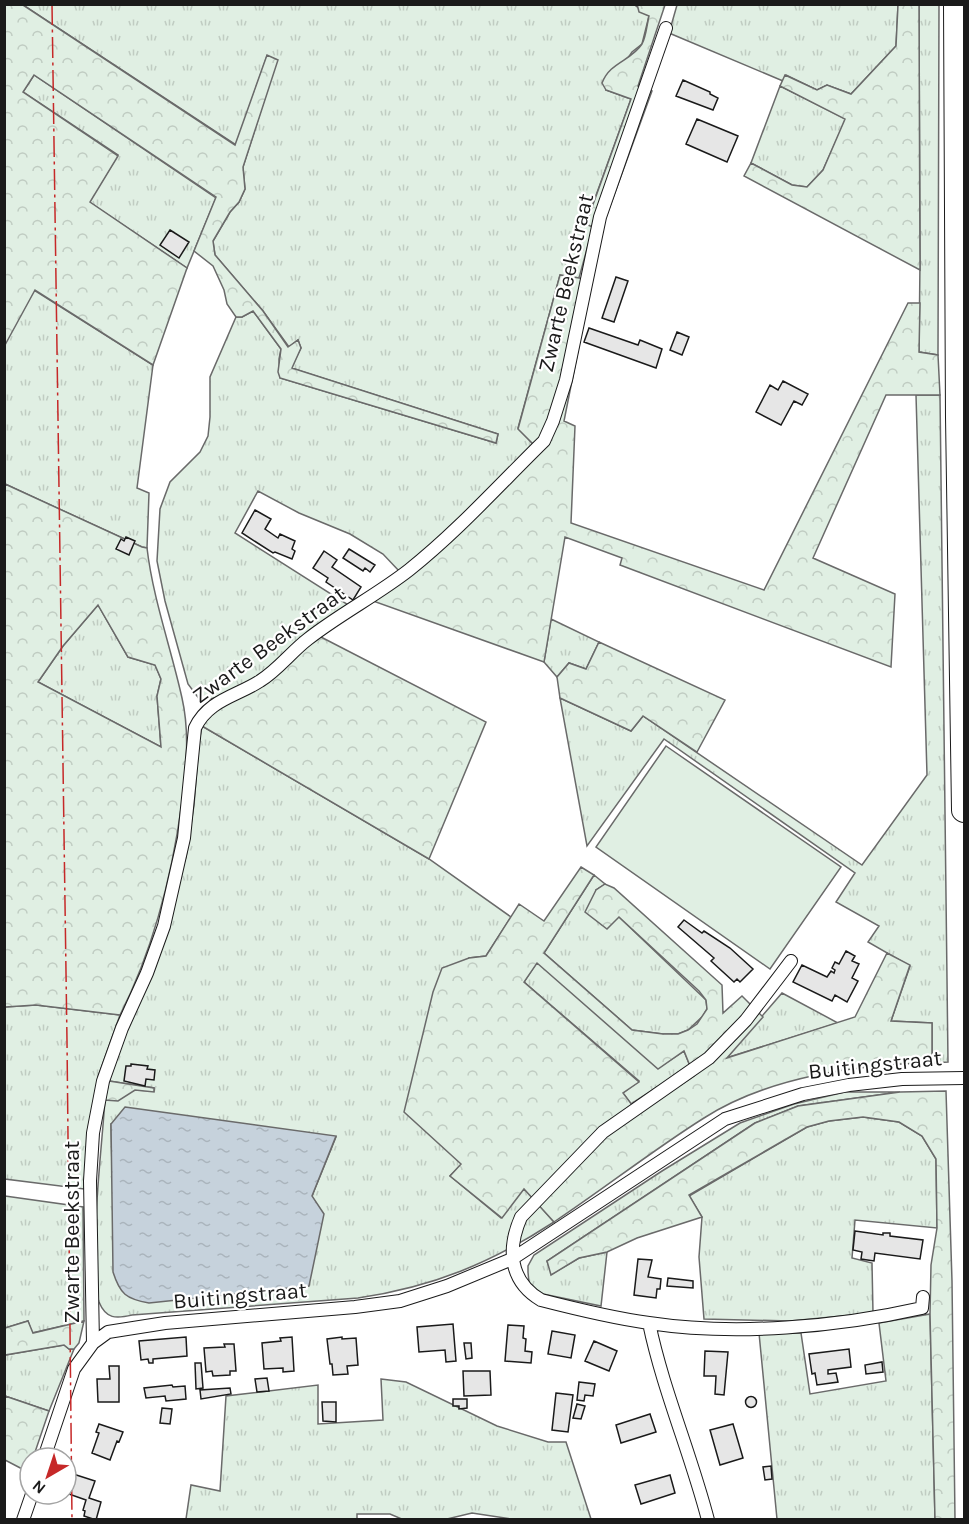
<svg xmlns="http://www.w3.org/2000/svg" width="969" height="1524" viewBox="0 0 969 1524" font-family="Karla,sans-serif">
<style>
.grass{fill:url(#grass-tufts);stroke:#6a6a6a;stroke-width:1.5;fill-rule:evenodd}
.forest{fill:url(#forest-crowns);stroke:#6a6a6a;stroke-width:1.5;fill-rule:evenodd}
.park{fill:#e0efe3;stroke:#6a6a6a;stroke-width:1.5}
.water{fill:url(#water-ripples);stroke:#6a6a6a;stroke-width:1.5}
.building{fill:#e6e6e6;stroke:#1a1a1a;stroke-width:1.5}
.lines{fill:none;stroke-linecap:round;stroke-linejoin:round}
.street-casing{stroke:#1a1a1a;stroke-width:14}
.highway-casing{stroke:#1a1a1a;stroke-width:26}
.street{stroke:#fff;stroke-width:12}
.highway{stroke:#fff;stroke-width:24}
.power{stroke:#c62828;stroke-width:1.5;stroke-dasharray:21 4.5 3 4.5;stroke-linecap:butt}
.labels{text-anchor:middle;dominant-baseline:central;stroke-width:4.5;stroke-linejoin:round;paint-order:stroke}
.street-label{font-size:22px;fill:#1a1a1a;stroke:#fff}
</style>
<defs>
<pattern id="grass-tufts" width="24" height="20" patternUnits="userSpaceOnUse" patternTransform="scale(1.5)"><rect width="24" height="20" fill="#e0efe3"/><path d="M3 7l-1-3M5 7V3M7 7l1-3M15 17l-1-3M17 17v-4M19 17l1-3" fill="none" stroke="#c0ccc2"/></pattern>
<pattern id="forest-crowns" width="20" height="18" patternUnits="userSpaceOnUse" patternTransform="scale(1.5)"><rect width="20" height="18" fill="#e0efe3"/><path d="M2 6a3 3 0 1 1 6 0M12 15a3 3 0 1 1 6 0" fill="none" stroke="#c0ccc2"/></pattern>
<pattern id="water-ripples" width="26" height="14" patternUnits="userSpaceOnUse" patternTransform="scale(1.5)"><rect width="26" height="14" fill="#c6d2dc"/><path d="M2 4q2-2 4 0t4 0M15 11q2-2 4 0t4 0" fill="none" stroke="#aab4bc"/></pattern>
</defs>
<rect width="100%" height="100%" fill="#fff"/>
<!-- grass -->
<path class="grass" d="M637,4L636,6L649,16L642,44L632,52L606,90L631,99L586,223L593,227L579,278L560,275L518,428L534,445L416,560L400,572L383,554L350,534L299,513L258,491L235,533L350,606C320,629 235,703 200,700L188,684L165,601L157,561L160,509L170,482L200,452L208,436L210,417V377L236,317H242L253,311L281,349L279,359L280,378L496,443L498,434L291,368L301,348L298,340L289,347L263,311L215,255L213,241L230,212L239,202L245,189L243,167L277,60L267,56L236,145L23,5Z
M677,5H898L896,46L851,94L827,85L817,90L786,75L783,81L669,33Z
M919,5H939L938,355L919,352L920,262Z
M34,75L216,198L187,268L89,202L118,155L23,92Z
M780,86L846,119L823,170L807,187L792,185L751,163Z
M34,290L153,365L137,488L149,493L147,548L142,547L5,484V343Z
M916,395H940L948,1062L932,1063V1023L891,1021L910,966L868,942L879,926L836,902L855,873L664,739L587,846L560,698L631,731L643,716L862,865L927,775Z
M98,605L128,657L155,665L161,679L157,696L161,747L38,682L63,646Z
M551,619L599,642L586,669L569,663L557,677L544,662Z
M202,726L429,859L511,917L486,956L469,958L462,1164L450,1176L501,1218L524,1188L554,1222C491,1263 433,1287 358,1298L132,1315C116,1319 106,1319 99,1302C96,1294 97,1283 96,1274C93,1218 101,1156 105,1100L135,1090L154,1091V1088L109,1081L186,857L194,805L199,742ZM111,1124L336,1137L312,1196L112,1169Z
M594,875L605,884L596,890L618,916L706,1000L707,1009L703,1016L688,1030L678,1034H663L632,1030L544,953Z
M537,962L658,1068L684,1051L690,1066L631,1104L623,1093L639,1081L524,982Z
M782,993L838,1023L726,1058Z
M36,1005L120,1015L98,1077L84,1189L5,1179V1007Z
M845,1092H900L798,1106L755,1123L547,1261L552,1274L579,1258L607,1252L601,1306L543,1294L534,1289L529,1283L528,1272V1266L534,1255L662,1171L740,1123L794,1104Z
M863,1117L899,1122L922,1136L936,1159L937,1228L855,1220L852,1258L872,1263L873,1313L790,1321L704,1319L699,1257L702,1217L689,1196L807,1127L829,1121Z
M5,1196L83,1207L84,1321L32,1333L28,1321L5,1328Z
M930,1314L935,1519H777L759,1333H801L810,1394L886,1381L879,1323Z
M64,1345L69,1349H74L49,1411L5,1396V1355Z
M381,1379L406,1382L497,1426L548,1442H566L591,1519H511L472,1513L447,1519L404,1520L390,1514H357V1520L186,1519L191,1485L220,1491L226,1396L318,1385V1424L383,1420Z"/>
<!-- forest -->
<path class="forest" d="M5,4L23,5L235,145L267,55L278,60L243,167L245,189L239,202L230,212L213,241L215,255L263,311L288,347L298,340L301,348L292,368L498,434L496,443L280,378L278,372L281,349L253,311L242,317H236L227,304L224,290L213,266L194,251L216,197L34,75L23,92L118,156L90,202L187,268L153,365L35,290L5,345Z
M637,4L665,5L638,86L652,91L601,231L586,224L631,99L606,90L602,83C610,62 631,61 642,44C646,37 647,24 649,16L639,12Z
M898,5H919L920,270L744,176L751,163L792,185L807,187L823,170L845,119L780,86L785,75L817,90L827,85L851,94L896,46Z
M560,275L592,280L564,421L575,426L571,523L764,590L908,303H920L919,352L938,355L940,395H886L813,558L895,594L891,667L620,565L622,558L565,537L544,662L373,601L534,445L518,429Z
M5,484L142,547L147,548C153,599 171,648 182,698C190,733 186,767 182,802C172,876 154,948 120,1015L36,1005L5,1007ZM98,605L128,657L155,665L161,679L157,696L161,747L38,682L63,646Z
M319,636L486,722L429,859L202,726L210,713Z
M599,642L725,700L697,752L643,716L631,731L560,698L557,677L569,663L586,669Z
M581,867L594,875L544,953L632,1030L663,1034H678L688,1030L697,1024L707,1009L706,1000L699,991L619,917L607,929L585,912L596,890L605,884L614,888L722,985L723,1013L742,996L763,1017L727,1058L855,1017L887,953L910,965L891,1021L932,1023V1063C858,1064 768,1077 704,1118C653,1150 605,1188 554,1222L524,1189L502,1218L450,1176L461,1164L404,1112L433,992L442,968L469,958L486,956L519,904L544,921ZM537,963L658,1069L684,1051L694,1076L638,1113L623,1093L639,1082L524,982Z
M109,1081L154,1088V1092L135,1090L118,1101L105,1100Z
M946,1091L952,1281L955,1519H935L930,1314L931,1265L937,1228L936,1159L922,1136L899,1122L863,1117L829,1121L807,1127L689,1195L702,1217L637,1238L607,1252L579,1258L551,1275L547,1261L755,1123L798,1106L900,1092Z
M28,1321L33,1333L84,1321L79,1343L74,1349H69L64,1345L5,1355V1328Z
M5,1396L49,1411L33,1458H30L28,1472L5,1460Z"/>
<!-- park -->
<path class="park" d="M666,746L841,867L770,969L596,847Z"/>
<!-- water -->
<path class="water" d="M125,1107L336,1136L312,1196L324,1214L309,1286L149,1303C126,1299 120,1294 113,1272L111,1124Z"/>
<!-- building -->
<path class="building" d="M683,80L710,92V94L718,98L713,110L676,96Z
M697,119L738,136L727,162L686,144Z
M170,230L189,242L179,258L160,245Z
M616,277L628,281L614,322L602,318Z
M589,328L638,345L640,340L662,349L656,368L584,342Z
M677,332L689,337L682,355L670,350Z
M783,381L808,394L802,405L794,401L781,425L756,412L770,385L778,390Z
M255,510L271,519L265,529L278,538L280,534L295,541L292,549L295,551L292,559L275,552L273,553L242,533Z
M126,537L135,541L129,555L116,549L121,539L124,541Z
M349,549L375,565L370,572L365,568L363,571L343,558Z
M324,551L337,560L332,567L361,587L353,600L326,582L328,578L313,568Z
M684,920L702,933L704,931L730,948L753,969L740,982L737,979L734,982L711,961L714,958L678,927Z
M846,951L855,956L852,961L859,964L852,978L858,981L847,1002L835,995L832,1001L793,982L802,965L827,977L831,971L834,973L835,970L832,968L835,962L839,964Z
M131,1064L148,1066L147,1069L155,1070L154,1080L146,1079L145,1086L124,1081L126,1066H131Z
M855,1231L883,1235V1233H890V1236L923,1240L920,1259L875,1253L874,1261L861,1259L862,1252L853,1250Z
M638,1259L652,1260L648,1277L661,1279L660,1289H657L656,1298L634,1295Z
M668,1278L693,1281V1288L667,1286Z
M453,1324L456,1361L446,1362L445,1350L419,1352L417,1327Z
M508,1325L524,1326L523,1338L526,1339L525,1351L532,1352L531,1363L505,1361Z
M552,1331L575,1335L571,1358L548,1354Z
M186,1337L187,1356L153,1359V1363H149L148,1359L141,1360L139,1341Z
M292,1337L294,1371L283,1372V1368L264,1369L262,1343L281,1341L280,1338Z
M342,1337V1339L356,1338L358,1365L347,1366L348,1374L333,1375L332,1364H330L327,1339Z
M594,1341L617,1351L609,1371L585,1361Z
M464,1343H471L472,1358L466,1359Z
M224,1344H234L236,1371H230V1375L213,1376L212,1371L206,1372L204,1348L225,1347Z
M849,1349L851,1367L828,1370V1374L836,1373L838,1382L817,1385L815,1373L812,1374L809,1354Z
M705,1351L728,1352L724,1395L715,1394L716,1376H704Z
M882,1362L883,1372L866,1374L865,1365Z
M195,1363H201L203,1388L196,1389Z
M109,1366H119V1402H98L97,1379H110Z
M463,1371H490L491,1395L464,1396Z
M267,1378L269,1391L257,1392L255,1379Z
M579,1382L595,1384L593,1396L585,1395L584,1401L577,1400Z
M172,1385L173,1387L185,1386L186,1399L166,1401L165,1396L146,1398L144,1388Z
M230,1388L231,1394L201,1399L200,1390Z
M556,1393L573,1395L568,1432L552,1430Z
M745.5 1402a5.5 5.5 0 1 1 11 0a5.5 5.5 0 1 1-11 0Z
M453,1399H467V1408L459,1409V1406H453Z
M322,1402H336V1422L323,1421Z
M577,1404L585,1406L581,1419L573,1418Z
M162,1408L172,1409L170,1424L160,1423Z
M650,1414L656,1432L621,1443L616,1425Z
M99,1424L123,1432L119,1442L117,1441L110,1460L92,1453L99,1433L96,1432Z
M733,1424L743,1458L720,1465L710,1430Z
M771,1466L772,1479L765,1480L763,1467Z
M67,1472L95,1481L89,1498L101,1502L96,1520L84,1516L85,1511L83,1510L86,1500L66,1493Z
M670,1475L675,1493L641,1504L635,1485Z"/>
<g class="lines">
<defs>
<path id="street" d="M791,961L746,1020L709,1058L603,1132L521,1217C507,1249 509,1281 541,1300C576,1309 613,1318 649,1323C735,1336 838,1327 922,1308L923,1297
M649,1323C663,1390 691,1454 708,1520
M93,1343L90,1181L93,1133L103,1081L122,1028L147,973L164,926L184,838L195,728C208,700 237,696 260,681C278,670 291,652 308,639C340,614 377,595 409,570C458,531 500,484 544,441L553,421L566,380L600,217L666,28
M44,1458L74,1369L93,1343L108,1332L165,1323L355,1307L400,1301L447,1286L512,1259L725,1119L803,1094L849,1085L902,1079L964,1078
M23,1520L32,1494"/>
<path id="highway" d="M956,4L958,417L964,810"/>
</defs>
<!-- street casing -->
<use href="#street" class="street-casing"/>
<!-- highway casing -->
<use href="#highway" class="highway-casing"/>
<!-- street -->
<use href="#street" class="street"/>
<!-- highway -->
<use href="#highway" class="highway"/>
<!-- power -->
<path class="power" d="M52,4L67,1041L72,1520"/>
</g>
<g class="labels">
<!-- street labels -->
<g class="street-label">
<text transform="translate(566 283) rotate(-77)">Zwarte Beekstraat</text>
<text transform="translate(269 645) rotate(-36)">Zwarte Beekstraat</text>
<text transform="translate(875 1065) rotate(-6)">Buitingstraat</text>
<text transform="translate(72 1232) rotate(-90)">Zwarte Beekstraat</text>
<text transform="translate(240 1296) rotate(-5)">Buitingstraat</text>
</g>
</g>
<!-- border -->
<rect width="969" height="1524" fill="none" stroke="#1a1a1a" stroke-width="12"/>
<!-- north arrow -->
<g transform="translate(48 1476) rotate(219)"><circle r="28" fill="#ffffff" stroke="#a3a3a3" stroke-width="1.5"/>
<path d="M0-4.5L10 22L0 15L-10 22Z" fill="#c62828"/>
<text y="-9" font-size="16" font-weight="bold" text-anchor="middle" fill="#1a1a1a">N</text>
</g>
</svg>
